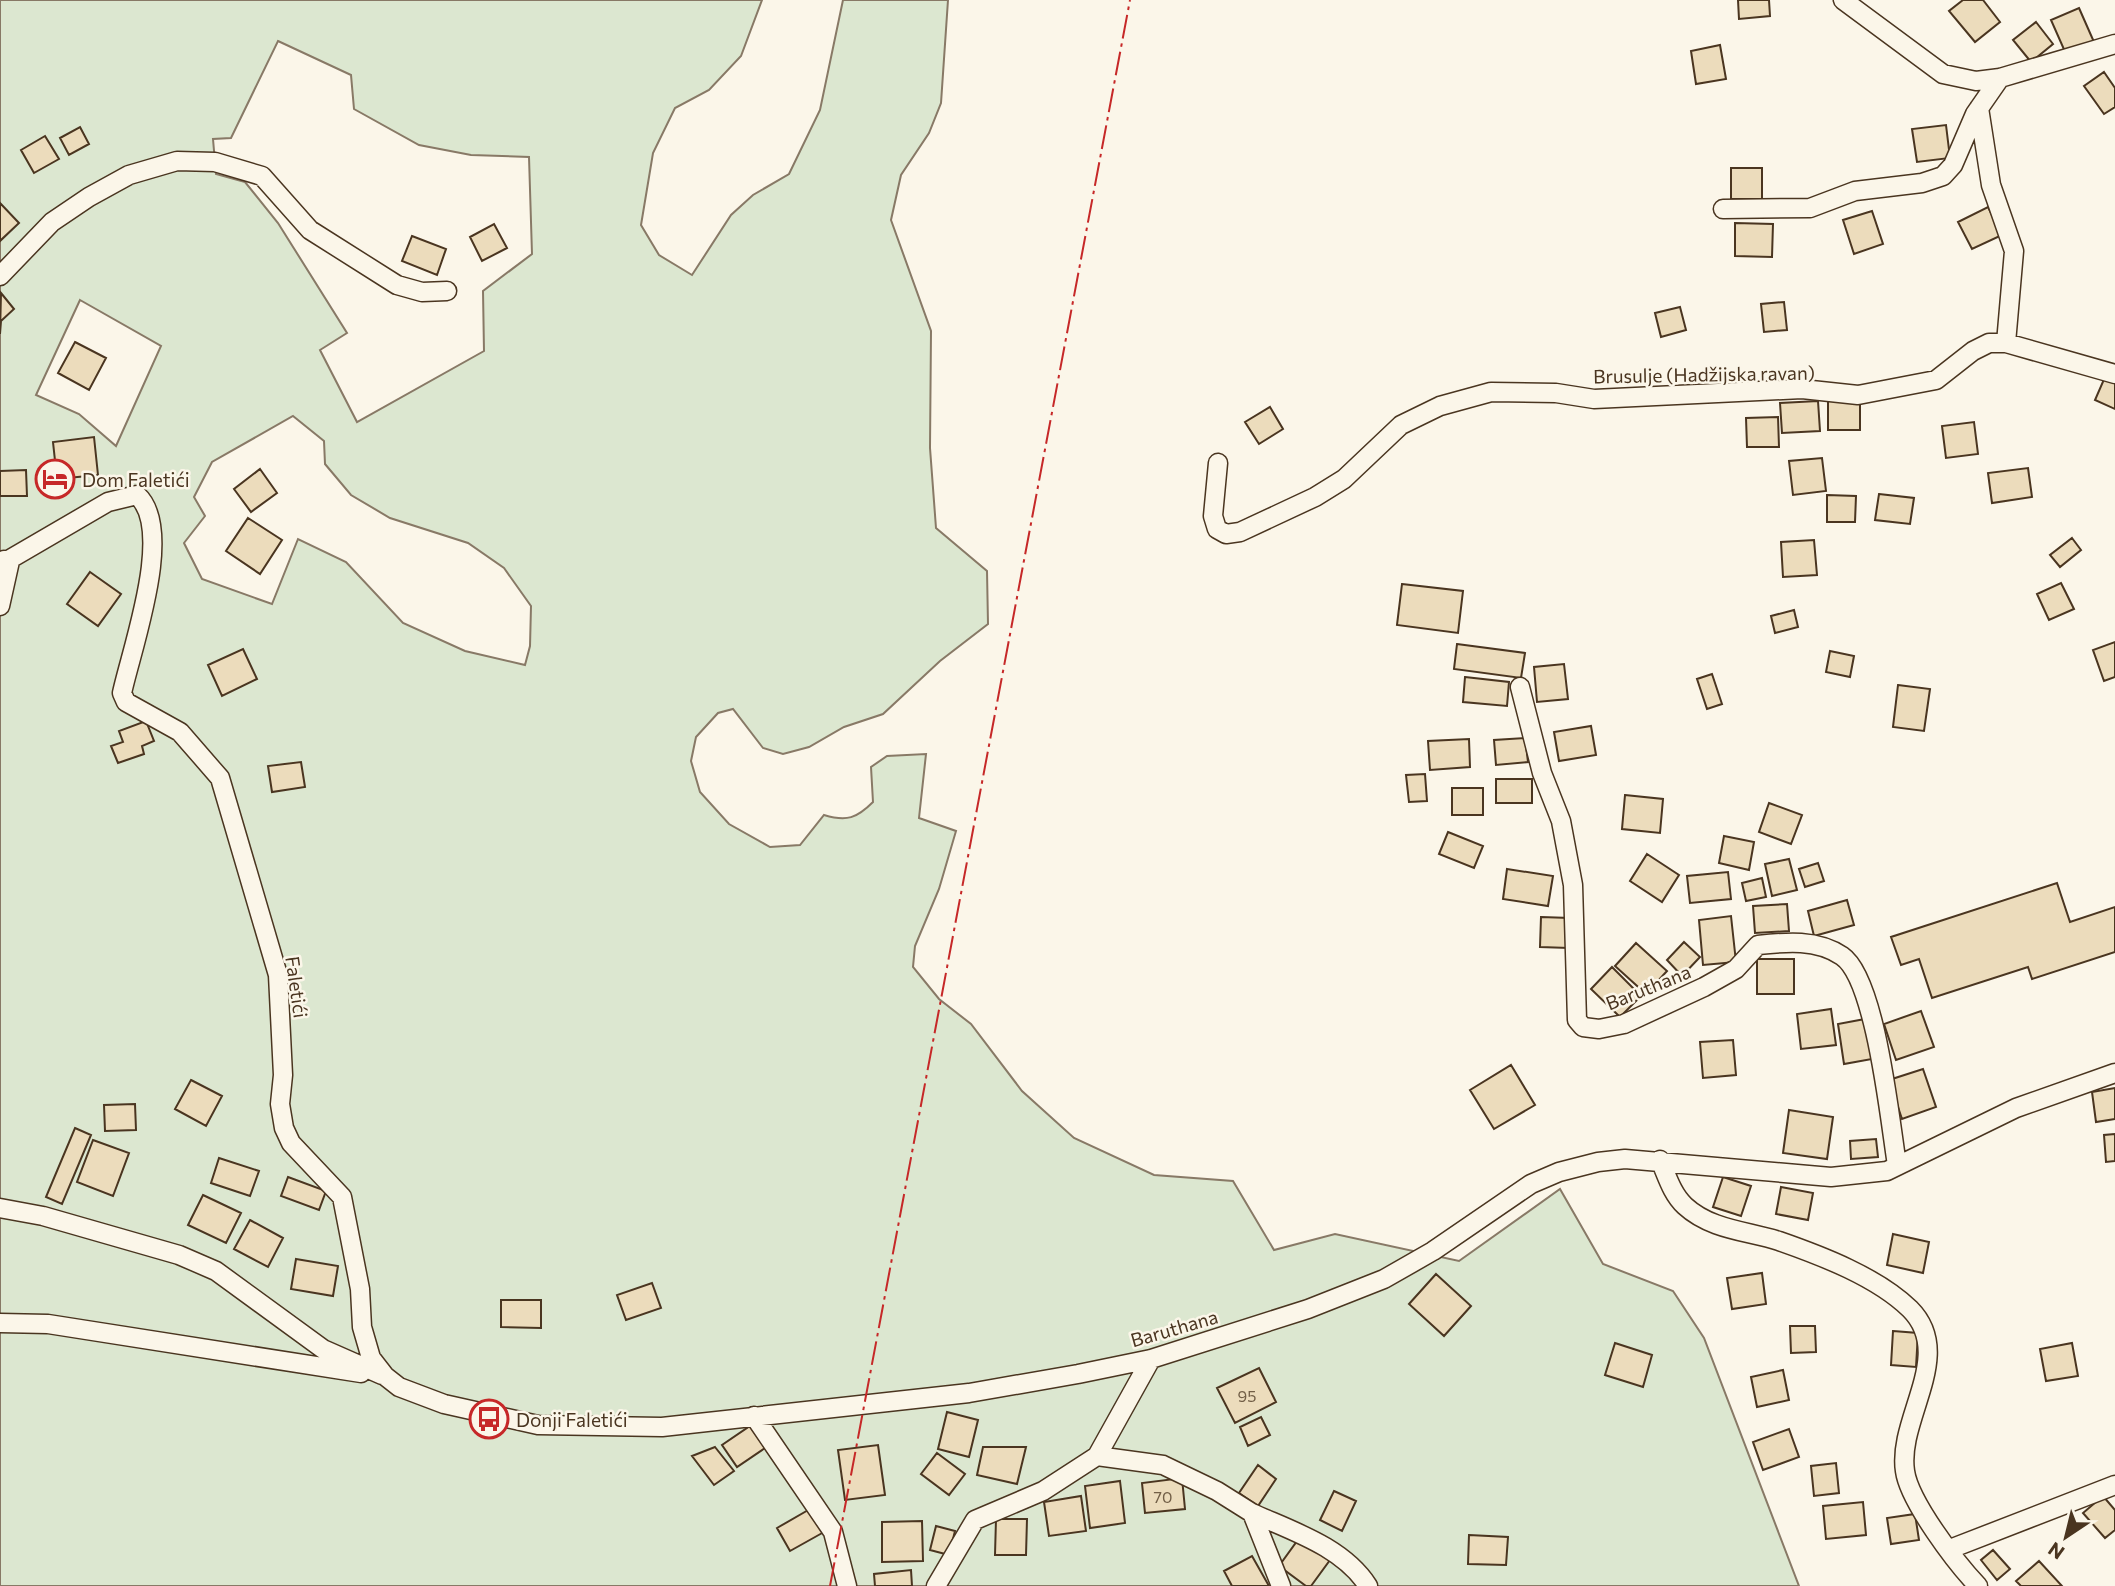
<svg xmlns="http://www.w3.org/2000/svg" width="2115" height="1586" viewBox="0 0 2115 1586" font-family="Commissioner,sans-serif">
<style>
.green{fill:#dce7d0;stroke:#887966;stroke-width:2;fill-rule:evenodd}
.building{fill:#ecdcbc;stroke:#4a3520;stroke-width:2}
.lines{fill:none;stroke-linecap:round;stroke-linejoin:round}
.minor-casing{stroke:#4a3520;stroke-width:21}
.minor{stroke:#fbf6e9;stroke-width:18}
.power{stroke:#c62828;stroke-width:2;stroke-dasharray:24 5 3.5 5;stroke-linecap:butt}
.labels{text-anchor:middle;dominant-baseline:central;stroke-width:5;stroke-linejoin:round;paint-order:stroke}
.number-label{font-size:16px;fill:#725f47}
.street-label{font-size:19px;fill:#4a3520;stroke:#fbf6e9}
.poi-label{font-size:19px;fill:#4a3520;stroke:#fbf6e9;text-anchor:start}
</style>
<rect width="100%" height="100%" fill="#fbf6e9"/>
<!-- green -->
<path class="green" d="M0,0H762L741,56L709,90L675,108L653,153L641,225L659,255L692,275L731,215L753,195L789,174L820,110L843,0H948L941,103L929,133L901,175L891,220L931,331L930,448L936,528L987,571L988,624L940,661L883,714L844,727L809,747L783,754L763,748L733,709L718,713L696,737L691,761L700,792L729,824L770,847L800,845L824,815C847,822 857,818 873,802L871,767L887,756L926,754L919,818L956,831L939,889L915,946L913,967L939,999L971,1024L1022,1091L1074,1138L1154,1175L1233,1181L1274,1250L1335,1234L1459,1261L1560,1189L1603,1264L1673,1291L1704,1338L1799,1586H0ZM278,41L351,75L354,109L419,145L471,155L529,157L532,254L483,291L484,351L357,422L320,350L347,333L278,223L245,182L216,174L213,139L231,138ZM80,300L161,346L116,446L79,414L36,395ZM293,416L324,441L325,464L351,495L390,518L468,543L504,568L531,606L530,646L525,665L465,651L403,623L346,562L298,539L272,604L202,579L184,543L205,516L194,497L212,462Z"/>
<!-- building -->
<path class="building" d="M1738,0H1769L1770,16L1739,19Z
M1963,0H1983L2000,22L1975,42L1949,11Z
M2079,8L2094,42L2066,54L2051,20Z
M2036,22L2053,44L2031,62L2013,40Z
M1720,45L1726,79L1696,84L1691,51Z
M2104,72L2115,88V107L2104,114L2084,86Z
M1946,125L1950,158L1917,162L1912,129Z
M80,127L89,144L69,155L60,138Z
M45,136L59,159L34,173L21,150Z
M1731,168H1762V199H1731Z
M0,203L19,223L0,241Z
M1988,207L2002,235L1972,249L1958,222Z
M1872,211L1883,244L1854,254L1843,220Z
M1735,223L1773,224L1772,257L1735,256Z
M494,224L507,248L482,261L470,237Z
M412,236L446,249L437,275L402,261Z
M1,293L14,309L1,321L0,334Z
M1784,302L1787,330L1764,332L1761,304Z
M1680,307L1686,330L1661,337L1655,313Z
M75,342L106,358L89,390L58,373Z
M2105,377L2115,381V409L2095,400Z
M1828,398H1860V430H1828Z
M1818,401L1820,431L1782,433L1780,403Z
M1270,407L1283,429L1259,444L1245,422Z
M1778,417L1779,447H1747L1746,418Z
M1974,422L1978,454L1946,458L1942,426Z
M94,437L98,475L57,479L53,442Z
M1822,458L1826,491L1793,495L1789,461Z
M2028,468L2032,497L1992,503L1988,473Z
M260,469L277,493L251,512L234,489Z
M26,470L27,496H0V471Z
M1879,494L1914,498L1910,524L1875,520Z
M1827,495L1856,496L1855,522H1827Z
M248,518L282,540L260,574L226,551Z
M2072,538L2081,550L2060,567L2050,555Z
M1814,540L1817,575L1783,577L1781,542Z
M90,572L121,594L98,626L67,604Z
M2061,583L2074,609L2049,620L2037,594Z
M1402,584L1463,591L1458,633L1397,625Z
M1794,610L1798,627L1775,633L1771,616Z
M2115,642V677L2104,681L2093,650Z
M1457,644L1525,653L1521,678L1454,669Z
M243,649L257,679L222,696L208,665Z
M1830,651L1854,656L1850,677L1826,672Z
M1564,664L1568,699L1537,702L1534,667Z
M1712,674L1722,704L1707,709L1697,679Z
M1465,677L1509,682L1507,706L1463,702Z
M1898,685L1930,689L1924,731L1893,727Z
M146,721L154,741L142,746L144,754L118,763L111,746L123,742L119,731Z
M1591,726L1596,755L1559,761L1554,732Z
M1525,738L1528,762L1496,765L1494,740Z
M1469,739L1470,767L1430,770L1428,741Z
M301,762L305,787L272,792L268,766Z
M1425,774L1427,801L1409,802L1406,775Z
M1496,779H1532V803H1496Z
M1452,788H1483V815H1452Z
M1625,795L1663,799L1660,833L1622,829Z
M1769,803L1802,815L1791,844L1759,832Z
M1448,832L1483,846L1474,868L1439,854Z
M1724,836L1754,842L1749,870L1719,863Z
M1647,854L1679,875L1662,902L1630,881Z
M1789,859L1797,890L1772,896L1765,864Z
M1818,863L1824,881L1805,887L1799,869Z
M1507,869L1553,876L1548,906L1503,899Z
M1728,872L1731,899L1690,903L1687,876Z
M1762,878L1766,897L1746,901L1742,883Z
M2057,883L2070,922L2115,907V952L2032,979L2028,967L1932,998L1919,959L1901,965L1891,937Z
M1847,900L1854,925L1814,936L1808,911Z
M1787,904L1789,931L1755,933L1753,906Z
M1731,916L1736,962L1703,965L1699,920Z
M1541,917L1570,918L1569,948L1540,947Z
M1684,942L1700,957L1682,976L1667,960Z
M1636,943L1667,971L1646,994L1615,966Z
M1757,959H1794V994H1757Z
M1612,967L1641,996L1620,1017L1591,989Z
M1831,1009L1836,1045L1801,1049L1797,1014Z
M1921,1011L1934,1047L1896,1060L1884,1024Z
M1865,1019L1872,1059L1844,1064L1838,1024Z
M1733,1040L1736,1075L1703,1078L1700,1042Z
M1511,1065L1535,1105L1494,1129L1470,1090Z
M1923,1069L1936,1107L1902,1119L1889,1080Z
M191,1080L222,1096L206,1126L175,1109Z
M2115,1088V1119L2096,1122L2092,1092Z
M135,1104L136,1130L105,1131L104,1105Z
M1789,1110L1833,1117L1827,1159L1783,1153Z
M75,1128L91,1135L62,1204L46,1197Z
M2115,1134V1161L2106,1162L2104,1135Z
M1876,1139L1878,1157L1851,1159L1850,1141Z
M93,1140L129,1153L113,1196L77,1182Z
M219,1158L259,1171L250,1196L211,1183Z
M288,1177L326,1191L319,1210L281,1196Z
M1723,1177L1751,1186L1741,1216L1713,1207Z
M1781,1187L1813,1193L1808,1220L1776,1214Z
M203,1195L241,1213L226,1243L188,1225Z
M250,1220L283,1238L268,1267L234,1249Z
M1893,1234L1929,1242L1923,1273L1887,1265Z
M296,1259L338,1266L333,1296L291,1289Z
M1762,1273L1766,1304L1732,1309L1727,1278Z
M1436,1274L1471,1306L1444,1336L1409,1304Z
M652,1283L661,1308L626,1320L617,1295Z
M501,1300H541V1328L501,1327Z
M1790,1326H1815L1816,1352L1791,1353Z
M1893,1331L1918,1333L1916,1367L1891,1365Z
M1615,1343L1652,1355L1643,1387L1605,1375Z
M2072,1343L2078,1376L2046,1381L2040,1349Z
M1259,1368L1276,1402L1235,1423L1217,1388Z
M1783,1370L1789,1400L1757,1407L1751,1377Z
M947,1412L978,1420L969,1457L938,1449Z
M1261,1417L1270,1435L1248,1446L1240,1427Z
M750,1426L765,1448L737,1467L722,1445Z
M1789,1429L1799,1457L1763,1470L1753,1442Z
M878,1445L885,1495L845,1500L838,1450Z
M715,1447L734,1471L714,1485L692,1456Z
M983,1447H1026L1017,1484L977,1475Z
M937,1453L965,1474L949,1495L921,1474Z
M1836,1463L1839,1493L1814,1496L1811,1466Z
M1258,1465L1276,1479L1258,1506L1239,1493Z
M1182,1478L1185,1509L1145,1513L1142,1483Z
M1120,1481L1125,1523L1090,1528L1085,1486Z
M1334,1491L1356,1501L1342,1531L1320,1520Z
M1081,1496L1086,1531L1049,1536L1044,1502Z
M2103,1496L2115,1510V1530L2105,1538L2083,1513Z
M1863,1502L1866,1535L1826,1539L1823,1506Z
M810,1509L824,1532L790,1551L777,1528Z
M1915,1514L1919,1540L1891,1544L1887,1518Z
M996,1519H1027L1026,1555H995Z
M922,1521L923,1561L882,1562V1522Z
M936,1526L955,1531L949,1555L930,1550Z
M1469,1535L1508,1537L1506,1565L1468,1564Z
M1300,1537L1330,1560L1311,1586H1306L1279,1566Z
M1993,1550L2010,1569L1997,1580L1981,1560Z
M1252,1556L1269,1586H1232L1224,1571Z
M2039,1561L2062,1586H2021L2016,1581Z
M911,1570L912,1586H875L874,1574Z"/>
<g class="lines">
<defs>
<path id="minor" d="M1843,0L1943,74L1976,81L2000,78L2115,44
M1979,108L1991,185L2014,251L2006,343
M1723,209L1810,208L1855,191L1922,183L1943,176L1953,165L1975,114L2000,78
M0,276L52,222L89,197L129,175L177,161L215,162L262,176L310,230L397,285L422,292L447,291
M1218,463L1213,516L1217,529L1226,534L1240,532L1315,497L1344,479L1401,425L1440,406L1491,392L1556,393L1594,399L1802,389L1858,395L1936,380L1973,351L1989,343H2006L2115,374
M0,565L108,502L137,495C175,529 132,647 122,693L126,702L180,732L220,778L278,975L283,1075L280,1104L284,1128L291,1143L342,1197L360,1289L362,1327L371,1358L385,1376L399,1387L444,1404L538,1425L662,1427L969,1393L1078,1374L1151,1359L1308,1309L1384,1279L1433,1251L1531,1184L1559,1172L1598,1162L1625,1159L1831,1177L1887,1171L2016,1108L2115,1073
M0,606L10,561L4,560
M1520,687L1542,773L1561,821L1573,885L1577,1020L1583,1027L1599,1029L1624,1024L1704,987L1736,969L1758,945C1786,942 1817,939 1842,956C1876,979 1890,1122 1897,1165
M1660,1160C1667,1176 1672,1194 1685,1206C1711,1230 1748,1231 1779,1241C1822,1256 1877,1277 1910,1309C1956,1355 1897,1418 1905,1471C1909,1501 1956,1563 1978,1586
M0,1208L43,1216L179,1255L216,1271L323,1349L382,1375
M0,1323L48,1324L361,1373
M754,1416L833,1532L847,1586
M1097,1456L1163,1465L1217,1491L1252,1513L1281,1586
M1252,1513C1292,1531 1343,1547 1368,1586
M1950,1549L2115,1485
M936,1586L975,1520L1043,1491L1097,1456L1151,1359"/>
</defs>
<!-- minor casing -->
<use href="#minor" class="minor-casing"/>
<!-- minor -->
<use href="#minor" class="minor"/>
<!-- power -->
<path class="power" d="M830,1586L1130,0"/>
</g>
<!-- icons -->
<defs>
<symbol id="hotel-ring" viewBox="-11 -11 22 22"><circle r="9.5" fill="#fbf6e9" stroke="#c62828" stroke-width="1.5"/><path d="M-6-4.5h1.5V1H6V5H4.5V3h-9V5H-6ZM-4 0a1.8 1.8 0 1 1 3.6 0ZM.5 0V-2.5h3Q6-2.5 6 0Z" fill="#c62828"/></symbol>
<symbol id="bus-ring" viewBox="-11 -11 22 22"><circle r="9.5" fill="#fbf6e9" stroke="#c62828" stroke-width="1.5"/><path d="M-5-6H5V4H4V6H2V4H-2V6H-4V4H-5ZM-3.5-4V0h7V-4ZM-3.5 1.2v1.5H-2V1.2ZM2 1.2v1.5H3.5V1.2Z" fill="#c62828"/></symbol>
</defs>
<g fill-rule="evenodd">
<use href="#hotel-ring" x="33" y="457" width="44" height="44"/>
<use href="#bus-ring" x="467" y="1397" width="44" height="44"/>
</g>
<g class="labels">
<!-- number labels -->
<g class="number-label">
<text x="1247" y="1395">95</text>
<text x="1163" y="1496">70</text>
</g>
<!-- street labels -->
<g class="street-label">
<text transform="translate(1704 374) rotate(-1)">Brusulje (Hadžijska ravan)</text>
<text transform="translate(297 987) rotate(82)">Faletići</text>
<text transform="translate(1648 987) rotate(-22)">Baruthana</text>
<text transform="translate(1174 1328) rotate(-16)">Baruthana</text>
</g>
<!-- poi labels -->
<g class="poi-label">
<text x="82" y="479">Dom Faletići</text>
<text x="516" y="1419">Donji Faletići</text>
</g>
</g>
<!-- north arrow -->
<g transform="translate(2066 1537) rotate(215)" stroke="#fbf6e9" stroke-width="5" paint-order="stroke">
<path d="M0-5L12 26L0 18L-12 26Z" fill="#4a3520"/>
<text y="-10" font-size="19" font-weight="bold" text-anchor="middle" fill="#4a3520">N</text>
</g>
</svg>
